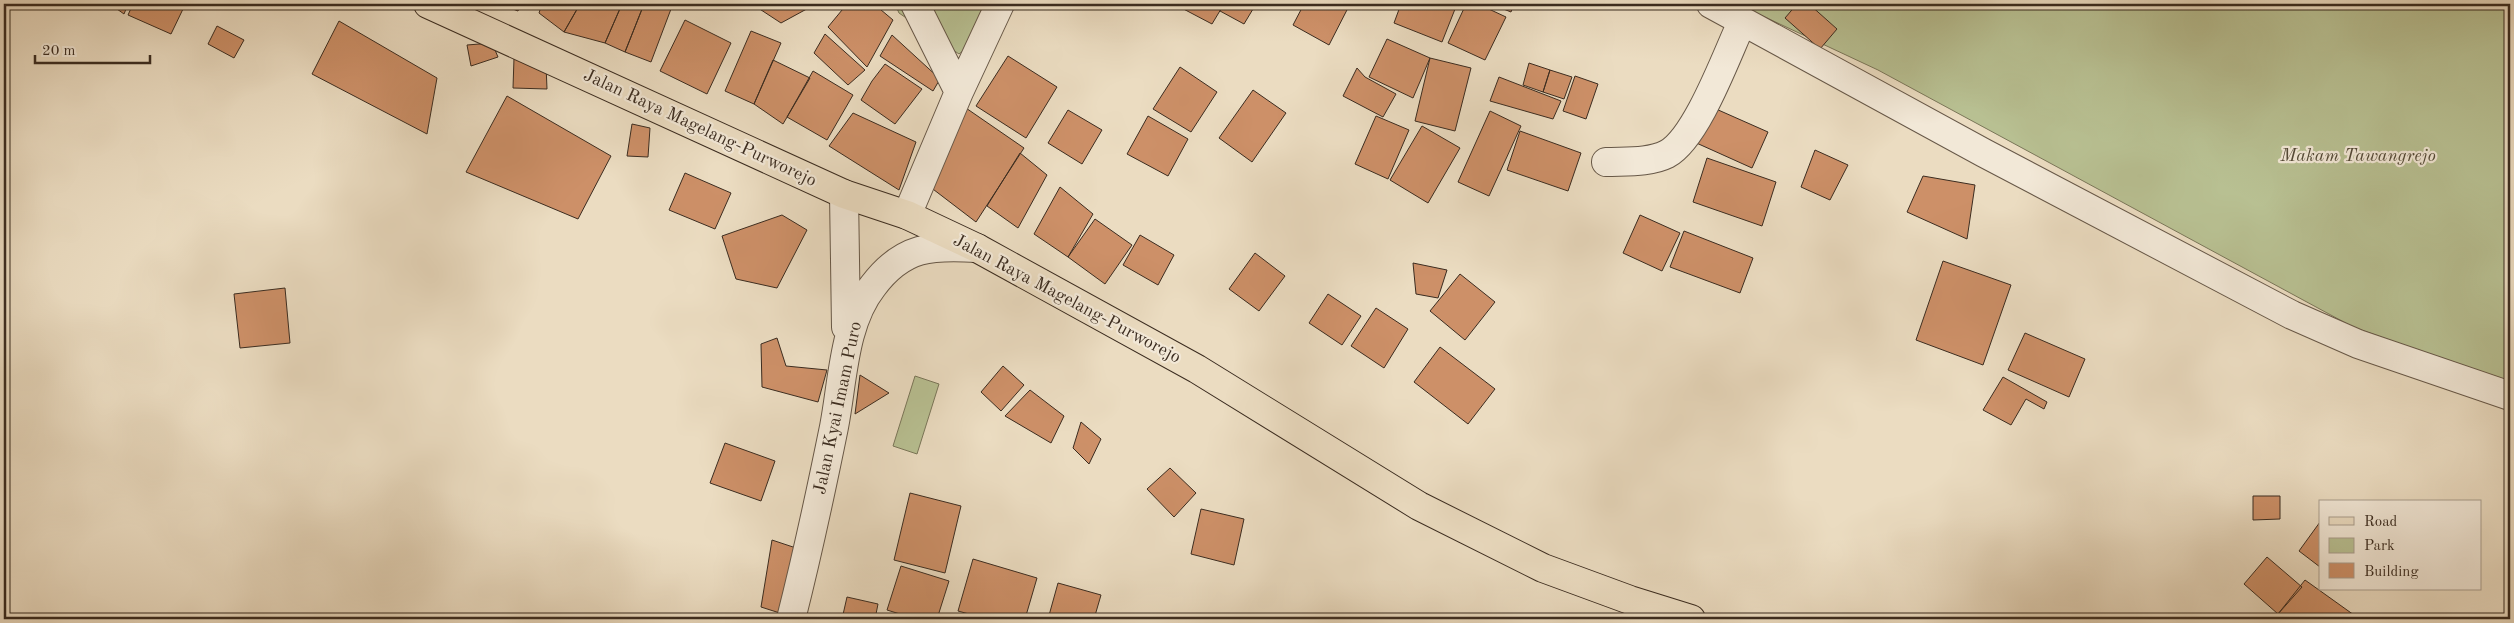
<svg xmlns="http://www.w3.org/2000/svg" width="2514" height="623" viewBox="0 0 2514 623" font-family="'Old Standard TT',serif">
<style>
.green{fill:#b8c092;stroke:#7a7659}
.building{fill:#cd9068;stroke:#3b2c20}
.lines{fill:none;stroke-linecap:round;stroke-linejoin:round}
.minor-casing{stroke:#675848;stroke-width:30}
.major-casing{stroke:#3b2c20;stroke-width:30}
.minor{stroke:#f2e8d7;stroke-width:28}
.major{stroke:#ebdcc1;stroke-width:28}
.labels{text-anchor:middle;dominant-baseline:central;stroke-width:4.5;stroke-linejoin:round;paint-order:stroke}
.street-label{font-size:18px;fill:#3b2c20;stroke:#f2e8d7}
.park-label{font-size:18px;font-style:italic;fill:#544a37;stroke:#f2e8d7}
</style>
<rect width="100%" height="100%" fill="#ebdcc1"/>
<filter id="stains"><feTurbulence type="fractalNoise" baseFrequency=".004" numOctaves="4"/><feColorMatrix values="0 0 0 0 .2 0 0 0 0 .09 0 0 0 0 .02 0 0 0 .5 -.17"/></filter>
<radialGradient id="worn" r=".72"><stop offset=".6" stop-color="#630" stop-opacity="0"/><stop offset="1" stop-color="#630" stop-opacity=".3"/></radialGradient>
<!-- green -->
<path class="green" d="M895,4H996L985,33L959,54L899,13Z
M1737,4H2510V383L2353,327L1878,70Z
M915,376L939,384L917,454L893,446Z"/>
<!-- building -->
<path class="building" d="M110,4H128L124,14Z
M133,4H168L183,9L171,34L128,15Z
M500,4H521L518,11Z
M542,4H580L564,32L539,13Z
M580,4H622L605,43L564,32Z
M622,4H644L625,52L605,43Z
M644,4H657L671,9L651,62L625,52Z
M752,4H812L814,5L781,23Z
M847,4H874L893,20L867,67L828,27Z
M1174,4H1224L1212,24Z
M1224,4H1256L1244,24L1220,11Z
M1304,4H1350L1329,45L1293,25Z
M1401,4H1457L1442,42L1394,23Z
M1466,4H1478L1506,17L1485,60L1448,43Z
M1491,4H1514L1511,12Z
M1797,4H1809L1837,29L1820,49L1785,18Z
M685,20L731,43L707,94L660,71Z
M339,21L437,78L427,134L312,74Z
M217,26L244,40L234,58L208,44Z
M751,31L781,43L754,104L725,91Z
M825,34L865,70L848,85L814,53Z
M892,35L940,79L933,91L880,56Z
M1387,39L1430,58L1413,98L1369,77Z
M492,43L498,57L471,66L467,45Z
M1008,56L1057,87L1026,138L976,106Z
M514,58L546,65L547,89L513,88Z
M1430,58L1471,68L1455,131L1415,121Z
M773,60L810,78L783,124L754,104Z
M1529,63L1550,70L1543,92L1523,85Z
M885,64L922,89L895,124L861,100L872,81Z
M1180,67L1217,92L1191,132L1153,109Z
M1357,68L1365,77L1396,94L1383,117L1343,96Z
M1550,70L1572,77L1564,99L1543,92Z
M813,71L853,95L827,140L787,117Z
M1575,76L1598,84L1586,119L1563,111Z
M1499,77L1561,101L1553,119L1490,101Z
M1253,90L1286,113L1252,162L1219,138Z
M507,96L611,156L578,219L466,172Z
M1707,105L1768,132L1752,168L1692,141Z
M963,106L1024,148L976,222L925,183Z
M1068,110L1102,130L1082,164L1048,143Z
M1490,111L1521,126L1489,196L1458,182Z
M853,113L916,142L899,190L829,146Z
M1148,116L1188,139L1168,176L1127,154Z
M1376,116L1409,130L1388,179L1355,164Z
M632,124L650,128L648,157L627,156Z
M1422,126L1460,148L1428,203L1390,180Z
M1520,131L1581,153L1568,191L1507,170Z
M1815,150L1848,165L1830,200L1801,187Z
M1020,153L1047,175L1018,228L987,206Z
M1707,158L1776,182L1762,226L1693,202Z
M685,173L731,193L715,229L669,210Z
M1923,176L1975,185L1967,239L1907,212Z
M1060,187L1093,214L1068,257L1034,234Z
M782,215L807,230L777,288L736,279L722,236Z
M1640,215L1680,233L1662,271L1623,253Z
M1095,219L1132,245L1105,284L1068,257Z
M1684,231L1753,258L1740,293L1670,267Z
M1140,235L1174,255L1158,285L1123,265Z
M1255,253L1285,276L1259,311L1229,289Z
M1943,261L2011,285L1983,365L1916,340Z
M1413,263L1447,270L1438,298L1416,294Z
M1460,274L1495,302L1465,340L1430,311Z
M285,288L290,343L240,348L234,294Z
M1328,294L1361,316L1342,345L1309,323Z
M1376,308L1408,329L1384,368L1351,346Z
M2025,333L2085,359L2069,397L2008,370Z
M777,338L786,366L827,370L818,402L762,387L761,344Z
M1440,347L1495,389L1468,424L1414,382Z
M1003,366L1024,385L1001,411L981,392Z
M860,375L889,393L855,414Z
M2003,377L2047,402L2044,409L2026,399L2011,425L1983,410Z
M1030,390L1064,416L1051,443L1005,416Z
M1081,422L1101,439L1089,464L1073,448Z
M725,443L775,461L761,501L710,483Z
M1170,468L1196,493L1174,517L1147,489Z
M910,493L961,506L945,573L894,560Z
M2253,496H2280V519L2253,520Z
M1201,509L1244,519L1234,565L1191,554Z
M2320,522V567L2299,551Z
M772,540L802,550L786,615L761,607Z
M2267,557L2302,587L2278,614L2244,584Z
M973,559L1037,578L1025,619H987L958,611Z
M901,566L949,581L937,619H916L887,610Z
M2305,580L2354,615L2352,619H2284L2278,614Z
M1058,583L1101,595L1094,619H1048Z
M847,597L878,604L875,619H842Z"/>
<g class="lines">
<defs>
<path id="minor" d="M915,4L959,92
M1711,4L1984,153L2292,315L2358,344L2510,396
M1606,162C1626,161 1649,163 1667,154C1697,138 1727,54 1742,22
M844,194L846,327
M907,215L959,92L1000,4
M791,619C807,556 821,491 834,427C843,381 843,324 873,286C903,246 932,245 977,248"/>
<path id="major" d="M428,4L844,194L907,215L977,248L1197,369L1419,506L1543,568L1630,600L1691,619"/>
</defs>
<!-- minor casing -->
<use href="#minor" class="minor-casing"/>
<!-- major casing -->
<use href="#major" class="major-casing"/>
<!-- minor -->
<use href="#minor" class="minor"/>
<!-- major -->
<use href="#major" class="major"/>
</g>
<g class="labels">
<!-- street labels -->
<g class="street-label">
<text transform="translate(700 128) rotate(25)">Jalan Raya Magelang-Purworejo</text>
<text transform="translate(1067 299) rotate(28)">Jalan Raya Magelang-Purworejo</text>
<text transform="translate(838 408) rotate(-78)">Jalan Kyai Imam Puro</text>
</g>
<!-- park labels -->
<g class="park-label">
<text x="2358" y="156">Makam Tawangrejo</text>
</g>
</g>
<!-- margin -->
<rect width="2514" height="623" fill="none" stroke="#ebdcc1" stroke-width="20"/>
<rect x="5" y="5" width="2504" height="613" fill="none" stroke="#3b2c20" stroke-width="2.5"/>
<rect x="10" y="10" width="2494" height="603" fill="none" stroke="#3b2c20"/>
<!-- legend -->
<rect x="2319" y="500" width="162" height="90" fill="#f2e8d7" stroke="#a99d8e"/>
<rect x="2329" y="517" width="25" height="8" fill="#ebdcc1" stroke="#a99d8e"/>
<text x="2364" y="526" font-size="15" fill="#3b2c20">Road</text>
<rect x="2329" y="538" width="25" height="15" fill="#b8c092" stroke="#a99d8e"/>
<text x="2364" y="550" font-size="15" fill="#3b2c20">Park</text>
<rect x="2329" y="563" width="25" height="15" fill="#cd9068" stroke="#a99d8e"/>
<text x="2364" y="576" font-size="15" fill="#3b2c20">Building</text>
<!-- scale -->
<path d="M35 55v8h115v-8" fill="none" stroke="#3b2c20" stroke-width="2.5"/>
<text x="42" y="55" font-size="15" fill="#3b2c20" stroke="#f2e8d7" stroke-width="4" paint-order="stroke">20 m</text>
<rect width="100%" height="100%" filter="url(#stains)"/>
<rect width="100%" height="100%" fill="url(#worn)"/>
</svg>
